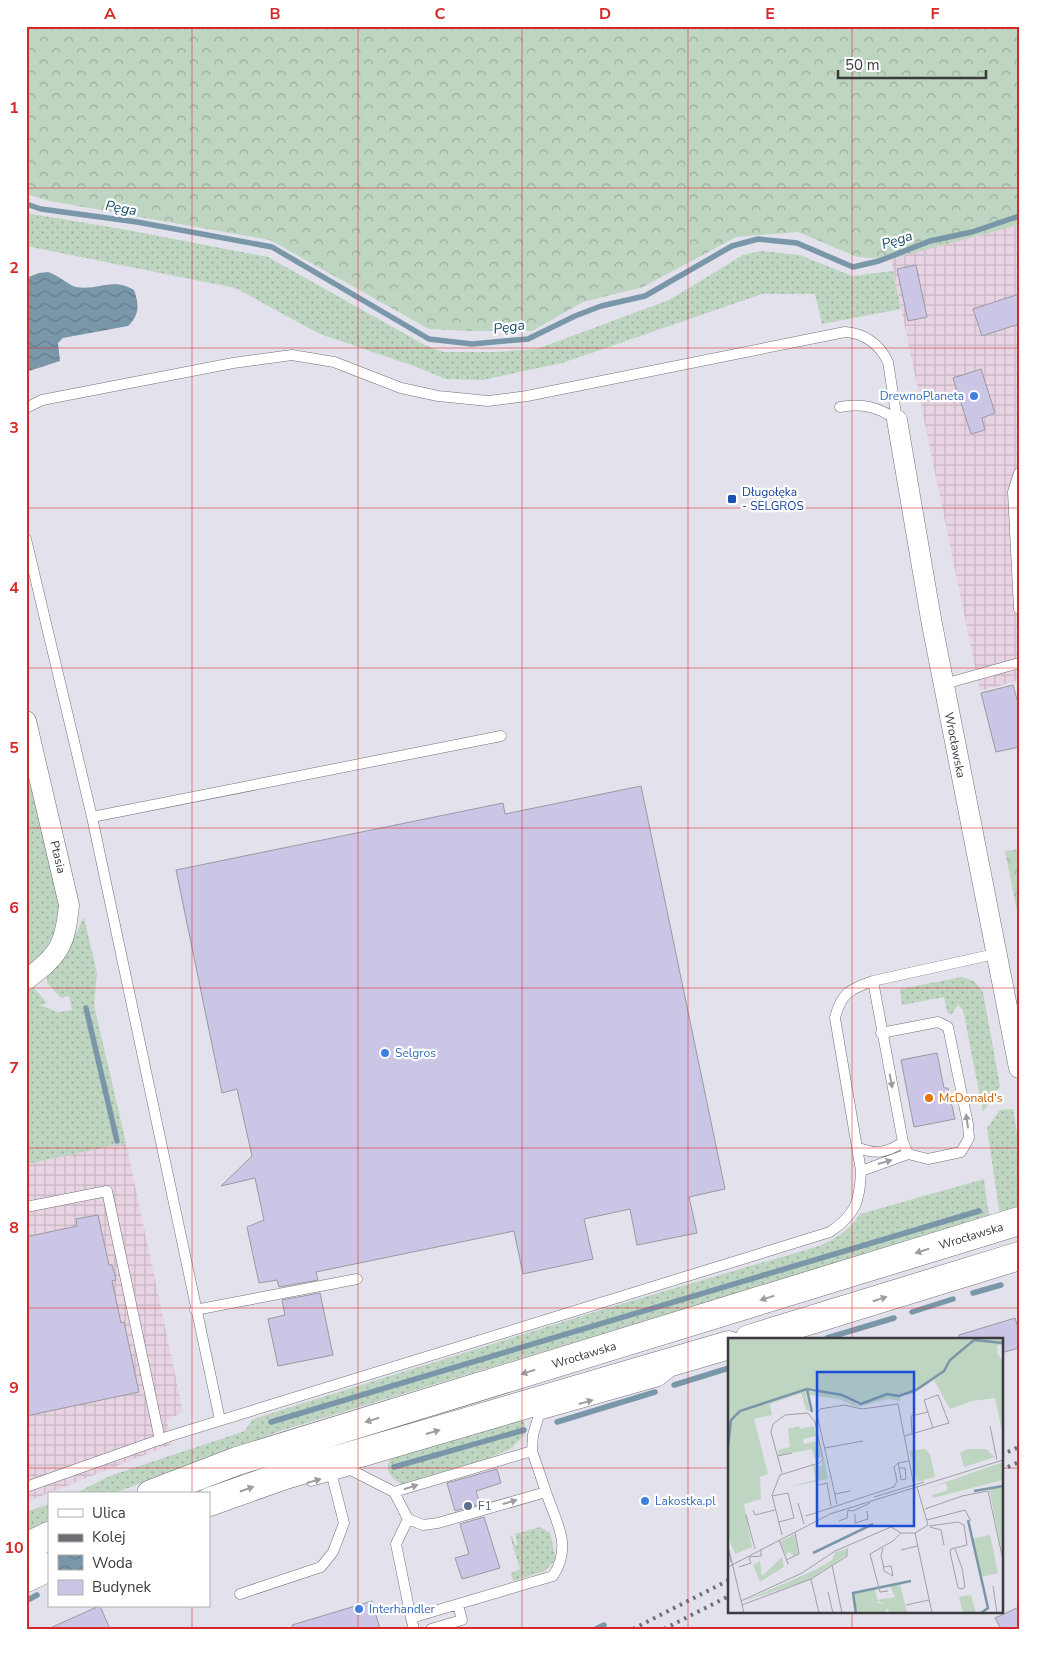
<svg xmlns="http://www.w3.org/2000/svg" width="1045" height="1655" viewBox="0 0 1045 1655" font-family="'Nunito Sans',sans-serif">
<style>
.industrial{fill:url(#industrial-grid)}
.grass{fill:url(#grass-dots)}
.forest{fill:url(#forest-crowns)}
.water{fill:url(#water-waves)}
.lines{fill:none;stroke-linecap:round;stroke-linejoin:round}
.stream{stroke:#7a97a9;stroke-width:5.5}
.building{fill:#cbc6e5;stroke:#9a99a2}
.service-casing{stroke:#717079;stroke-width:11}
.minor-casing{stroke:#717079;stroke-width:21}
.secondary-casing{stroke:#717079;stroke-width:29}
.service{stroke:#fff;stroke-width:10}
.minor{stroke:#fff;stroke-width:20}
.secondary{stroke:#fff;stroke-width:28}
.rail{stroke:#6e6d73;stroke-width:4;stroke-dasharray:2.5 5;stroke-linecap:butt}
.oneway{fill:#9d9c9e}
.grid{fill:none;stroke:#d62828;stroke-width:1;stroke-opacity:0.55}
.shop-dot{fill:#3f7fe0;stroke:#fff;stroke-width:2}
.transit-dot{fill:#1a4fb4;stroke:#fff;stroke-width:2}
.food-dot{fill:#e8710a;stroke:#fff;stroke-width:2}
.service-dot{fill:#5c6f8a;stroke:#fff;stroke-width:2}
.labels{text-anchor:middle;dominant-baseline:central;stroke-width:4.5;stroke-linejoin:round;paint-order:stroke}
.shop-label{font-size:12px;fill:#366cbe;stroke:#fff;text-anchor:start}
.transit-label{font-size:12px;fill:#164399;stroke:#fff;text-anchor:start}
.street-label{font-size:12px;fill:#3b3a3e;stroke:#fff}
.food-label{font-size:12px;fill:#c56008;stroke:#fff;text-anchor:start}
.service-label{font-size:12px;fill:#4e5e75;stroke:#fff;text-anchor:start}
.water-label{font-size:14px;font-style:italic;fill:#154d68;stroke:#fff}
.inset-river{fill:none;stroke:#7a97a9;stroke-width:2.5}
.inset-road{fill:none;stroke:#a09fa6;stroke-width:1}
.view{fill:#1d4ed8;fill-opacity:0.15;stroke:#1d4ed8;stroke-width:2.5}
.inset-edge{fill:none;stroke:#3b3a3e;stroke-width:2.5}
.neatline{fill:none;stroke:#d62828;stroke-width:2}
.grid-label{font-size:16px;text-anchor:middle;font-weight:bold;fill:#d62828}
</style>
<defs>
<pattern id="industrial-grid" width="8" height="8" patternUnits="userSpaceOnUse" patternTransform="scale(1.25)"><rect width="8" height="8" fill="#e7d3e2"/><path d="M0 4h8M4 0v8" fill="none" stroke="#c7b6c3"/></pattern>
<pattern id="grass-dots" width="8" height="8" patternUnits="userSpaceOnUse" patternTransform="scale(1.25)"><rect width="8" height="8" fill="#bed5c1"/><path d="M2 2h.1M6 6h.1" fill="none" stroke="#9cae9e" stroke-width="1.8" stroke-linecap="round"/></pattern>
<pattern id="forest-crowns" width="20" height="18" patternUnits="userSpaceOnUse" patternTransform="scale(1.25)"><rect width="20" height="18" fill="#bed5c1"/><path d="M2 6a3 3 0 1 1 6 0M12 15a3 3 0 1 1 6 0" fill="none" stroke="#9cae9e"/></pattern>
<pattern id="water-waves" width="16" height="10" patternUnits="userSpaceOnUse" patternTransform="scale(1.25)"><rect width="16" height="10" fill="#7a97a9"/><path d="M0 5q4-4 8 0t8 0" fill="none" stroke="#657c8b"/></pattern>
</defs>
<rect width="100%" height="100%" fill="#e3e2ec"/>
<!-- industrial -->
<path class="industrial" d="M1019,225V680L980,691L891,259Z
M126,1143L183,1412L167,1420L172,1444L26,1502V1164Z"/>
<!-- grass -->
<path class="grass" d="M26,213L122,229L268,257L425,345L443,352H494L537,349L669,300L743,255L761,251L800,255L852,276L893,271L901,309L822,324L815,294H762L562,363L482,380L446,379L414,366L320,334L235,288L26,246Z
M26,764L59,901L55,931L45,951L26,967Z
M84,917L97,973L94,1005L126,1143L26,1164V988L33,987L47,1003L40,1005L58,1012L72,1010L69,996L61,998L47,983V976L66,954Z
M962,977L974,981L983,992L1000,1086L983,1112L963,1010L958,1005L951,1015L947,1012L944,997L902,1005L900,989Z
M1013,1109L1019,1144V1205L1012,1212L1000,1216L987,1128L1000,1110Z
M984,1179L989,1216L983,1221L674,1312L280,1431L112,1494H74L112,1475L245,1431L252,1420L278,1411L604,1309L819,1246C837,1238 849,1231 860,1214Z
M518,1416L524,1422L526,1433L512,1448L489,1458L402,1484C389,1478 383,1467 393,1455Z
M49,1504V1520L26,1531V1512Z
M540,1527L550,1533L556,1559L545,1571L513,1581L511,1573L520,1569L510,1536L512,1535L515,1545H518L515,1534Z"/>
<!-- forest -->
<path class="forest" d="M26,26H1019V225L891,259L857,257L798,232L736,237L643,287L583,302L532,331H471L429,329L270,240L50,201L26,194Z
M1019,849V922L1005,851Z"/>
<!-- water -->
<path class="water" d="M48,272C58,275 70,286 76,287C99,291 112,277 134,290C139,304 140,315 128,326L63,338L58,343L60,361L26,372V278L39,273Z"/>
<g class="lines">
<!-- stream -->
<path class="stream" d="M26,204L41,209L137,222L272,247L429,339L472,344L528,339L575,316L601,306L645,296L732,246L758,239L797,243L853,267L879,261L930,241L972,232L1019,216
M86,1008L117,1141
M973,1293L1001,1285
M912,1312L953,1299
M827,1338L894,1318
M674,1385L729,1368
M271,1422L979,1211
M557,1422L655,1392
M394,1467L524,1430
M26,1601L37,1595
M596,1629L604,1625"/>
</g>
<!-- building -->
<path class="building" d="M916,265L927,317L908,321L897,269Z
M1019,294V324L982,336L973,309Z
M981,369L995,413L982,418L985,430L971,434L953,378Z
M1013,685L1019,707V747L996,752L981,693Z
M641,786L725,1189L689,1197L697,1233L637,1245L630,1209L584,1219L593,1259L523,1274L514,1231L316,1272L318,1280L279,1287L277,1280L259,1283L247,1227L264,1220L255,1178L221,1186L252,1156L237,1089L222,1093L176,870L503,803L505,814Z
M937,1053L944,1088H948L955,1119L914,1127L901,1060Z
M98,1215L109,1265H112L116,1280L112,1281L121,1323L124,1322L139,1392L26,1416V1237L77,1226L76,1219Z
M320,1293L333,1355L278,1366L268,1319L285,1315L282,1300Z
M1015,1318L1019,1331V1348L1001,1353V1339H959V1335Z
M497,1469L501,1483L476,1491L480,1504L455,1511L447,1483Z
M484,1517L500,1568L462,1579L455,1558L469,1554L460,1524Z
M372,1601L380,1629H293L292,1625Z
M100,1606L110,1629H48L99,1606Z
M1019,1607V1629H1001L995,1618Z"/>
<g class="lines">
<defs>
<path id="service" d="M840,407C862,403 879,407 897,420
M26,408L42,400L233,363L292,355L334,362L401,388L438,396L488,401L527,396L845,332C865,333 880,345 888,362L897,420
M1019,473L1013,492L1019,609
M26,539L92,817L220,1420
M944,684L1019,663
M92,817L501,736
M881,1033L938,1022L948,1027L968,1124L969,1138L961,1152L928,1159L908,1154L903,1142L873,981L995,954
M857,1147C875,1155 887,1153 903,1142
M861,1171L908,1154
M26,1207L107,1191L160,1440
M195,1310L357,1279
M311,1481L351,1470L394,1492L532,1451L533,1435L539,1415L659,1381L672,1371
M26,1487L170,1436L830,1232C856,1214 860,1201 861,1171L835,1018C841,993 850,989 873,981
M394,1492L408,1519L423,1525L438,1523L546,1492L532,1451
M408,1519L396,1544L411,1618L553,1576C573,1545 556,1523 546,1492
M240,1594L321,1567L333,1552L344,1523L332,1476
M411,1618L414,1629
M431,1629L462,1620L458,1605"/>
<path id="minor" d="M897,420L931,619L1019,1068
M26,721L69,905C65,946 59,955 26,980"/>
<path id="secondary" d="M749,1339L1019,1256
M151,1494L237,1461L1019,1221
M209,1502L285,1475L729,1345
M26,1547L49,1536
M26,1578L49,1567"/>
</defs>
<!-- service casing -->
<use href="#service" class="service-casing"/>
<!-- minor casing -->
<use href="#minor" class="minor-casing"/>
<!-- secondary casing -->
<use href="#secondary" class="secondary-casing"/>
<!-- service -->
<use href="#service" class="service"/>
<!-- minor -->
<use href="#minor" class="minor"/>
<!-- secondary -->
<use href="#secondary" class="secondary"/>
<!-- rail -->
<path class="rail" d="M1001,1455L1019,1447
M1001,1470L1019,1462
M633,1629L729,1580
M664,1629L729,1596"/>
</g>
<!-- one-way arrows -->
<defs><path id="oneway-solid" d="M-6-.8H1V-3.2L6.5 0L1 3.2V.8H-6Z" transform="scale(1.25)"/></defs>
<g class="oneway">
<use href="#oneway-solid" transform="translate(891 1081) rotate(79)"/>
<use href="#oneway-solid" transform="translate(967 1121) rotate(-98)"/>
<use href="#oneway-solid" transform="translate(885 1162) rotate(-16)"/>
<use href="#oneway-solid" transform="translate(922 1251) rotate(163)"/>
<use href="#oneway-solid" transform="translate(767 1298) rotate(163)"/>
<use href="#oneway-solid" transform="translate(880 1299) rotate(-17)"/>
<use href="#oneway-solid" transform="translate(528 1372) rotate(163)"/>
<use href="#oneway-solid" transform="translate(586 1402) rotate(-16)"/>
<use href="#oneway-solid" transform="translate(372 1420) rotate(163)"/>
<use href="#oneway-solid" transform="translate(433 1432) rotate(-16)"/>
<use href="#oneway-solid" transform="translate(314 1481) rotate(-16)"/>
<use href="#oneway-solid" transform="translate(411 1487) rotate(-17)"/>
<use href="#oneway-solid" transform="translate(247 1489) rotate(-19)"/>
<use href="#oneway-solid" transform="translate(510 1502) rotate(-16)"/>
</g>
<!-- grid -->
<path class="grid" d="M192,26V1494M358,26V1629M522,26V1629M688,26V1629M852,26V1339M26,188H1019M26,348H1019M26,508H1019M26,668H1019M26,828H1019M26,988H1019M26,1148H1019M26,1308H1019M26,1468H729M1001,1468H1019M192,1606V1629M852,1611V1629"/>
<!-- markers -->
<g class="shop-dot">
<circle cx="974" cy="396" r="5"/>
<circle cx="385" cy="1053" r="5"/>
<circle cx="645" cy="1501" r="5"/>
<circle cx="359" cy="1609" r="5"/>
</g>
<rect class="transit-dot" x="727" y="494" width="10" height="10" rx="2.5"/>
<circle class="food-dot" cx="929" cy="1098" r="5"/>
<circle class="service-dot" cx="468" cy="1506" r="5"/>
<g class="labels">
<!-- shop labels -->
<g class="shop-label">
<text x="964" y="396" text-anchor="end">DrewnoPlaneta</text>
<text x="395" y="1053">Selgros</text>
<text x="655" y="1501">Lakostka.pl</text>
<text x="369" y="1609">Interhandler</text>
</g>
<!-- transit labels -->
<g class="transit-label">
<text x="742" y="492">Długołęka<tspan x="742" dy="14">- SELGROS</tspan></text>
</g>
<!-- street labels -->
<g class="street-label">
<text transform="translate(955 745) rotate(79)">Wrocławska</text>
<text transform="translate(58 857) rotate(77)">Ptasia</text>
<text transform="translate(971 1236) rotate(-17)">Wrocławska</text>
<text transform="translate(584 1355) rotate(-17)">Wrocławska</text>
</g>
<!-- food labels -->
<g class="food-label">
<text x="939" y="1098">McDonald's</text>
</g>
<!-- service labels -->
<g class="service-label">
<text x="478" y="1506">F1</text>
</g>
<!-- water labels -->
<g class="water-label">
<text transform="translate(121 208) rotate(10)">Pęga</text>
<text transform="translate(897 240) rotate(-17)">Pęga</text>
<text transform="translate(509 327) rotate(-8)">Pęga</text>
</g>
</g>
<!-- overview -->
<g transform="translate(728 1338)">
<rect width="275" height="275" fill="#e3e2ec"/>
<path d="M80,53L114,58L130,67L160,57L172,59L173,63L160,61L130,69L110,61L82,57ZM71,88L72,91L86,88L88,98L75,101L76,106L90,103L94,118L88,125L84,111L51,117L50,112L62,109L60,91ZM96,120L100,141L61,149L87,142L85,128H95L93,125ZM275,124V142L205,160L204,157L220,152L218,145L192,153ZM275,148V219L261,151ZM147,251L150,265L162,268L169,275H162L159,270L157,275H147L143,254L129,269V275L125,255Z" fill="#bed5c1"/>
<path d="M0,0H275V7H270L269,15L275,23V98L267,60L244,63L222,71L206,42L189,53L172,58L157,56L138,65L85,50L77,53L82,73L78,72L73,55L42,66L44,77L26,81L40,136L32,139L33,161L16,166L24,209L7,216L0,199ZM197,111L202,116L207,139L189,144L182,113ZM239,111H258L267,119L236,129L232,115ZM67,196L70,216L67,218L60,214L58,218L52,204ZM262,197L270,235L252,239L244,201ZM118,211V217L81,242L16,263L87,232L104,222L107,214ZM54,219L56,229L32,244L25,227L32,223L34,238ZM172,246L179,275H169L149,262L167,259L162,248ZM243,257L248,275H235L231,259Z" fill="#bed5c1"/>
<path d="M143,254L147,275H130L128,257Z" fill="#bed5c1"/>
<path class="inset-river" d="M79,52L84,74M0,109L3,82L12,73L79,51L114,57L133,66L159,56L171,58L188,52L216,33L222,22L246,2L275,5M246,153L275,148M240,182L260,270L253,275M85,215L145,186M128,275L125,255L183,243"/>
<path class="inset-road" d="M262,88L269,122M184,96L183,78L200,74M177,98L180,97L221,85L210,57L196,62L205,90M97,110L135,103M49,118L64,115M171,130H177L178,141L173,142V141L171,130L170,125L181,123M90,147L99,145L103,168M107,156L122,153M44,158L60,155L66,180L51,184M146,159L196,144M70,165L76,186M109,166L89,76L92,71L116,67L134,71L170,66L186,148M197,171L234,158L260,153L275,222M25,172L27,177L47,172M120,172L125,173L142,165M127,176V185L140,181L139,173M18,177L27,211M78,178L166,149L169,143L166,129L170,125M199,182L237,172L243,183M111,183L119,180L120,172M201,188L230,184L236,187L239,207L223,211L222,214L230,250L234,251L237,249L234,230L227,211M202,189L213,192L216,207M173,195H187L200,187L189,149M187,195L204,275M54,197L44,157L52,137L91,125L95,121L87,84L80,75L57,77L45,86L43,94L54,135M51,202L60,226M0,209L3,224M155,210L153,218L155,226L156,233L165,238L163,228L155,229M1,212L16,275M173,212L189,208M20,219L33,218V211M58,222L71,216L67,194M104,227L114,275M0,229L102,176L275,122M11,229L23,225L21,220M83,241L91,275M265,248L269,275M160,253L152,254L142,216L165,203L173,195M100,254L105,275M13,263L74,235L107,213L163,189L173,195M14,267L83,241L119,218V210M178,267L201,262"/>
<path class="view" d="M89,34H186V188H89Z"/>
<rect width="275" height="275" class="inset-edge"/>
</g>
<!-- border -->
<rect width="1045" height="1655" fill="none" stroke="#ffffff" stroke-width="55"/>
<!-- legend -->
<rect x="48" y="1492" width="162" height="115" fill="#ffffff" stroke="#b1b0b2"/>
<rect x="58" y="1509" width="25" height="8" fill="#ffffff" stroke="#b1b0b2"/>
<text x="92" y="1518" font-size="15" fill="#3b3a3e">Ulica</text>
<rect x="58" y="1534" width="25" height="8" fill="#6e6d73" stroke="#b1b0b2"/>
<text x="92" y="1542" font-size="15" fill="#3b3a3e">Kolej</text>
<rect x="58" y="1555" width="25" height="15" fill="url(#water-waves)" stroke="#b1b0b2"/>
<text x="92" y="1568" font-size="15" fill="#3b3a3e">Woda</text>
<rect x="58" y="1580" width="25" height="15" fill="#cbc6e5" stroke="#b1b0b2"/>
<text x="92" y="1592" font-size="15" fill="#3b3a3e">Budynek</text>
<!-- scale -->
<path d="M838 70v8h148v-8" fill="none" stroke="#3b3a3e" stroke-width="2.5"/>
<text x="845" y="70" font-size="15" fill="#3b3a3e" stroke="#ffffff" stroke-width="4" paint-order="stroke">50 m</text>
<rect x="28" y="28" width="990" height="1600" class="neatline"/>
<g class="grid-label">
<text x="110" y="19">A</text>
<text x="275" y="19">B</text>
<text x="440" y="19">C</text>
<text x="605" y="19">D</text>
<text x="770" y="19">E</text>
<text x="935" y="19">F</text>
<text x="14" y="113">1</text>
<text x="14" y="273">2</text>
<text x="14" y="433">3</text>
<text x="14" y="593">4</text>
<text x="14" y="753">5</text>
<text x="14" y="913">6</text>
<text x="14" y="1073">7</text>
<text x="14" y="1233">8</text>
<text x="14" y="1393">9</text>
<text x="14" y="1553">10</text>
</g>
</svg>
